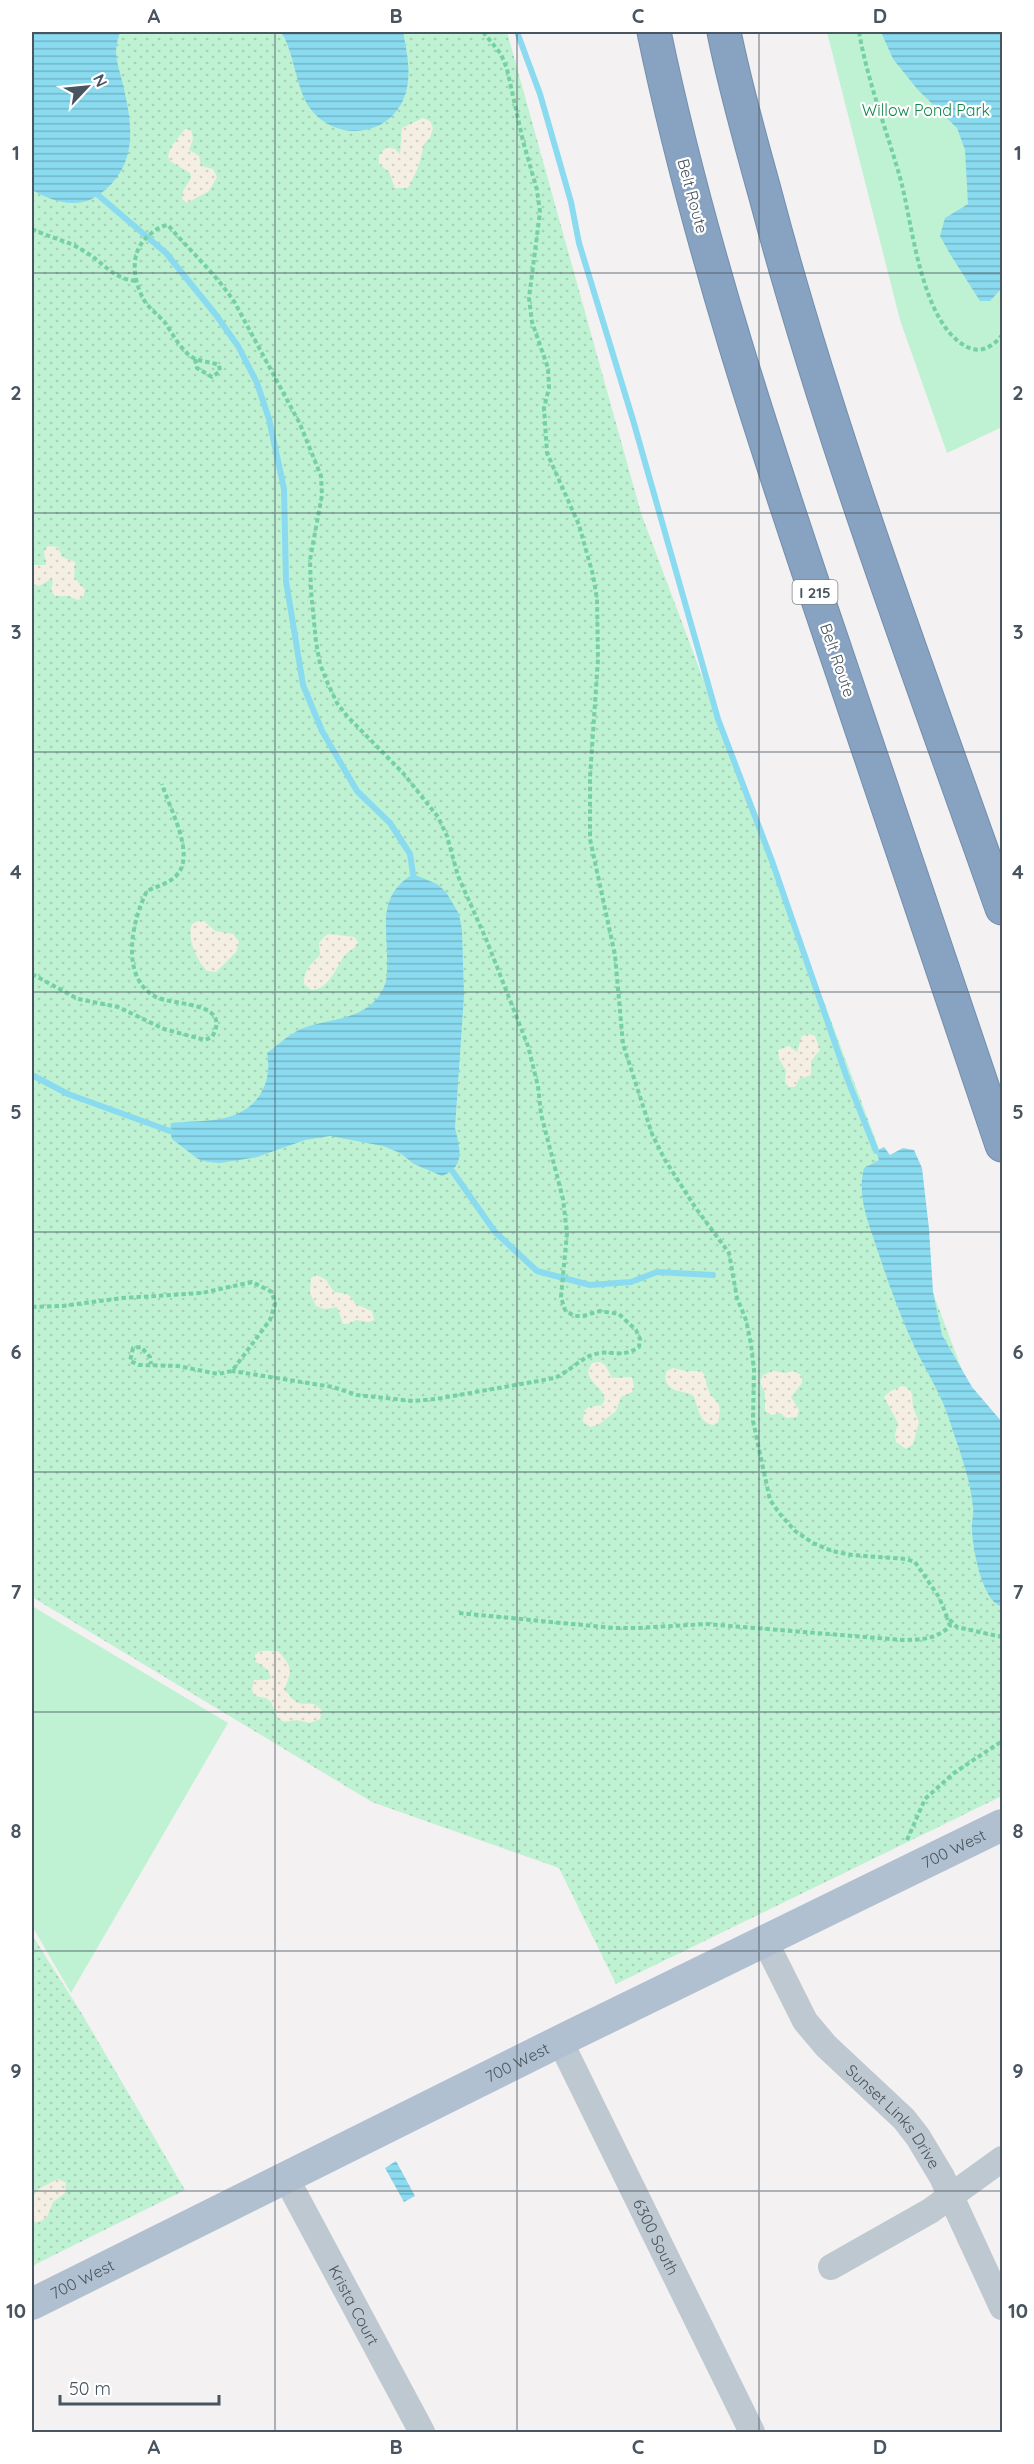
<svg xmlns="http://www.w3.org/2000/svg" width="1034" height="2464" viewBox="0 0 1034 2464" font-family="Quicksand,sans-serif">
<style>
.grass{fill:url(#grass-dots)}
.sand{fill:url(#sand-dots)}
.park{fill:#bff2d2}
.water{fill:url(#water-rules)}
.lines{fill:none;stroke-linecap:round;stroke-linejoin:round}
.stream{stroke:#8adbf0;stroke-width:6}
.highway-casing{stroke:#728ead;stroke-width:35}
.path{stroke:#75d1a4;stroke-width:4;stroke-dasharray:4.5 3;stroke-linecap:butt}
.minor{stroke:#bec8d0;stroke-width:26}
.major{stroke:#b0c0d0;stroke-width:32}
.highway{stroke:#87a3c1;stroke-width:33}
.grid{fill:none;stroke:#48545f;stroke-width:1.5;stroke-opacity:0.55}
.labels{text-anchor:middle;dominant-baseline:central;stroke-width:4.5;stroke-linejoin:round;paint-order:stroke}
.shield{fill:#fff;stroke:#7f878f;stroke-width:1.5}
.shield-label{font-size:15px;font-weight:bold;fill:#48545f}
.park-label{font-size:16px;fill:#14864d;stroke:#fff}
.street-label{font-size:16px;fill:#48545f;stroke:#fff}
.neatline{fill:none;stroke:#48545f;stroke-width:2}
.grid-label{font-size:20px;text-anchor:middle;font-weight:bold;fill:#48545f}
</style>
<defs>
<pattern id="grass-dots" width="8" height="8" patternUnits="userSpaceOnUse" patternTransform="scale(1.5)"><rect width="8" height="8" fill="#bff2d2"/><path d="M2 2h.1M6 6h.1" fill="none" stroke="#a6d1b7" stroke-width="1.8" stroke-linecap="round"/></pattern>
<pattern id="sand-dots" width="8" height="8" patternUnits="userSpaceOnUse" patternTransform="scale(1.5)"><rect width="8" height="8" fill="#f4efe2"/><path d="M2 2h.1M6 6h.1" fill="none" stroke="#d3cfc4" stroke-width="1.8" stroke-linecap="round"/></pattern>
<pattern id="water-rules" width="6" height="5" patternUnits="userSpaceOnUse" patternTransform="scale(1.5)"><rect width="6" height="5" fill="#8adbf0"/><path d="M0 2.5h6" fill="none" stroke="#73b4c6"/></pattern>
</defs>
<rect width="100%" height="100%" fill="#f3f1f1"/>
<!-- grass -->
<path class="grass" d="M32,32H507L641,513L1002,1477V1796L616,1984L559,1868L372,1802L32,1597Z
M32,1935L82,2014L185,2190L32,2266Z"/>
<!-- sand -->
<path class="sand" d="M423,118L430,121L433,128L430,138L424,144L419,165L410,185L407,188H395L389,172L379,164V155L387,147L395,149L400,154L402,128Z
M185,129L191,130L193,139L189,150L199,156L201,166L213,169L217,177L209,191L187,203L182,199L183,191L191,178L190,173L170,161L168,156L171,147Z
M48,546L58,547L62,557L75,562L74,577L85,590L83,597L78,600L68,596H55L51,591L53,581L51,579L39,586L32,583V566L34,565H46L44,551Z
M199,921H204L215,931L233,934L239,942L236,952L216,972L207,971C197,961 186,937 192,924Z
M329,934L354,937L358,942C355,950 349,950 344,956C336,968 328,990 311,990L304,984C304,969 311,965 320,955L319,943L325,936Z
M808,1034L815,1036L820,1050L811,1061V1075L799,1079L795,1087H789L785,1082L786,1070L779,1059L778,1050L789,1046L797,1052L802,1036Z
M316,1275L325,1279L334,1292C345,1294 350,1292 355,1304L372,1311L374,1320L369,1322L356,1320L348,1324H343L337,1307L324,1309L316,1306L310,1293L311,1278Z
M600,1362L606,1366L612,1378L632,1377L634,1388L632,1392L621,1397L616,1411L598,1425L590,1427L583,1422L584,1411L589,1407L602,1405L605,1399C602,1387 589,1383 588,1371L592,1363Z
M673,1368L686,1371H701C707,1376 705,1382 708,1389C713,1403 724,1398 718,1422L713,1425C698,1422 699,1407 693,1395C681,1390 668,1393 665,1377L667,1371Z
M773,1371L785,1373L794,1371L802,1376V1383L791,1397L799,1410L797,1417L786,1418L781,1413L772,1415L765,1411V1393L760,1382L763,1375Z
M902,1386C914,1389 912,1396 913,1407C914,1411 917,1417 919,1422L913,1444L906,1449L896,1442L895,1435L898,1423L884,1397L891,1391Z
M260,1651H278C293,1667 292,1671 284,1690C288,1693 291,1698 295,1701C304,1708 313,1698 322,1711L320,1719L310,1723L297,1720L284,1722L278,1718L271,1702L266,1698L255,1696L252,1690L254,1680H267L271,1678L268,1670L255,1661V1655Z
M58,2179L66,2183L65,2193L53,2202L47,2217L38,2223L32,2220V2196L40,2188Z"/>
<!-- park -->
<path class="park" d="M827,32H1002V427L947,453L900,320Z
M32,1606L228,1723L71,1993L32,1926Z"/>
<!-- water -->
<path class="water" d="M32,32H120C112,55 118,62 123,85C133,126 138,166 100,194C79,210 53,202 32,190Z
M281,32H403C407,52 412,75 405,95C392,135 340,143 313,112C295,92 295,52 281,32Z
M881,32H1002V288L990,301H980L950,254L940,236L945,218L968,204L965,150L957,128L918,90L893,59Z
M413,874L437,884L446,892L459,914L462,930L464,995L455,1128C460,1149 466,1166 442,1176L414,1164L400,1153L383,1146L330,1136L305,1140L257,1157L220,1163L208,1162L198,1159L172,1139L170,1131L171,1123C203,1120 242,1125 261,1093C268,1081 270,1067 267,1053C278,1045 288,1035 301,1029C330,1017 368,1022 384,987C387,981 387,972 387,965C388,927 376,897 413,874Z
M884,1147L890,1155L903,1148L914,1150L922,1168L929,1229L933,1292L942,1335L972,1387L1002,1422V1607C982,1601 973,1550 972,1531C971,1523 974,1515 973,1508C971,1479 958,1447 949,1419C942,1397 931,1379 920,1358C900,1318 886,1276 872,1234C865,1213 858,1191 864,1168L879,1160L876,1151Z
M396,2161L415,2196L404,2202L385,2168Z"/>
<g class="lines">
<!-- stream -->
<path class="stream" d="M517,32L540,94L571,202L579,243L633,420L718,719L772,861L847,1078L876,1151
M98,195L166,253L216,315L238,346L257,383L269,419L284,489L286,581L303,685L322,731L357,791L390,823L410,854L413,874
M32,1075L68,1094L170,1131
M453,1172L495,1232L537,1271L590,1285L631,1282L657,1272L713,1275"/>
<defs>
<path id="highway" d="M654,32C698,242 766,447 835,650C891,815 947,980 1002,1145
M724,32C735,87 751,142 766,197C830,439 919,672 1002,908"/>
</defs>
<!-- highway casing -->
<use href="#highway" class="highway-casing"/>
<!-- path -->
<path class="path" d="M483,32L501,54L507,69L523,141L537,190L540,212L529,298L532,322L548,368L549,388L544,408L547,453L579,525L593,575L597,599L598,659L590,777V839L615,955L623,1044L652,1134L665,1160L695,1207L729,1253L737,1298L746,1320L751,1344L754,1370L753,1421L770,1500L780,1514L795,1531L813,1543L832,1551L852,1555L906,1559L915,1562L939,1597L947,1617L957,1627L1002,1637
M859,32C868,83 887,131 901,181C913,227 921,323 967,347C981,354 994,346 1002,335
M32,229C48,237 69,241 84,251C103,262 114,280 137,281
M195,359L197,368L212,377L220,371L219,365C211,362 203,362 196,359C184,355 173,335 166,324C160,316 149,309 144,300C134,282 129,256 145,239C151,233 159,226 168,225C190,251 216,274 235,303L300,424L321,476L322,495L310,560L311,591L316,642L320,664L328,684L337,703L347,716L403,773L438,817L447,836L458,876L486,939L528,1046L538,1086L541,1114L563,1199L567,1233L561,1297L565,1310L574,1316H583L600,1311L619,1314L636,1330L640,1339L639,1347C619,1360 610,1348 592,1355C582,1358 568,1372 555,1378L436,1399L413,1401L357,1395L333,1387L232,1371
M32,974L78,999L118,1007L164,1029L205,1040L212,1037C233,1001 174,1006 156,997C119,978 132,920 147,891C157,886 168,884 176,876C197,855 169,808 162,784
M32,1307L62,1306L123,1298L202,1293L252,1282L272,1292L275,1304L270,1320L232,1371L218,1374L178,1366L139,1365L130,1361L133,1348L141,1347L150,1357L151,1364
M459,1613L613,1628H637L706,1624L902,1640C920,1640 937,1639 950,1626L947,1618
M907,1840L925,1799L954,1773L1002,1741"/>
<!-- minor -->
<g class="minor">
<path id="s1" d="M765,1941L805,2021L826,2046L904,2119L918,2137L942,2177L1002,2307"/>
<path id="s2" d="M560,2041L752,2432"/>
<path id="s3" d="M286,2178L422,2432"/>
<path d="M831,2267L930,2211L1002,2159"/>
</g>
<!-- major -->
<path class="major" id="s4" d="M32,2304L574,2034L1002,1825"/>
<!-- highway -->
<use href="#highway" class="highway"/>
</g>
<!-- grid -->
<path class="grid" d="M275,32V2432M517,32V2432M759,32V2432M32,273H1002M32,513H1002M32,752H1002M32,992H1002M32,1232H1002M32,1472H1002M32,1712H1002M32,1951H1002M32,2191H1002"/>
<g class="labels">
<!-- shield labels -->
<rect class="shield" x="792.5" y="580" width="45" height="24" rx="4.5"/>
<g class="shield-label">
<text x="815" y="592">I 215</text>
</g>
<!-- park labels -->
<g class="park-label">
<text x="926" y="110">Willow Pond Park</text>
</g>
<!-- street labels -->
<g class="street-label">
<text transform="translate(693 196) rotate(75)">Belt Route</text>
<text transform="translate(838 660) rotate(71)">Belt Route</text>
<text stroke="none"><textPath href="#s4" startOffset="1028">700 West</textPath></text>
<text stroke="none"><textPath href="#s4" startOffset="542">700 West</textPath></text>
<text stroke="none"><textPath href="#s1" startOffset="220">Sunset Links Drive</textPath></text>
<text stroke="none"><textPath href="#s2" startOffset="218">6300 South</textPath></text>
<text stroke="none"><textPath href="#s4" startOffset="56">700 West</textPath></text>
<text stroke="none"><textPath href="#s3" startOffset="144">Krista Court</textPath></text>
</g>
</g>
<!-- border -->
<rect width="1034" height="2464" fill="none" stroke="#ffffff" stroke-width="66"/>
<!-- north arrow -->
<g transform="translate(87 87) rotate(64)" stroke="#ffffff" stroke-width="4.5" paint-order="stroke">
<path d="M0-4.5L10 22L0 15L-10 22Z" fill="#48545f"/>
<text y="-9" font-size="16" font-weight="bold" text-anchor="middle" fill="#48545f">N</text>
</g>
<!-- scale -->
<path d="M60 2395v9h159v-9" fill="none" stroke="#48545f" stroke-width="3"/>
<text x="69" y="2395" font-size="18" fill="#48545f" stroke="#ffffff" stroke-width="4.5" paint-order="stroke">50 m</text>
<rect x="33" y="33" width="968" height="2398" class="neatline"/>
<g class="grid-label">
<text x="154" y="23">A</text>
<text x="396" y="23">B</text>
<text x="638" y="23">C</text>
<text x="880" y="23">D</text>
<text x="16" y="160">1</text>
<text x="1018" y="160">1</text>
<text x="16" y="400">2</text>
<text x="1018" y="400">2</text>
<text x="16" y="639">3</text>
<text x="1018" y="639">3</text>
<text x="16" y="879">4</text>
<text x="1018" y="879">4</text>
<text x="16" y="1119">5</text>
<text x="1018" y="1119">5</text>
<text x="16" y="1359">6</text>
<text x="1018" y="1359">6</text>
<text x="16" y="1599">7</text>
<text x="1018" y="1599">7</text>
<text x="16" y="1838">8</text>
<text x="1018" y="1838">8</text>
<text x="16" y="2078">9</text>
<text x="1018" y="2078">9</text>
<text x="16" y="2318">10</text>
<text x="1018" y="2318">10</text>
<text x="154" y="2454">A</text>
<text x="396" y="2454">B</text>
<text x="638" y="2454">C</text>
<text x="880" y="2454">D</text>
</g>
</svg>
